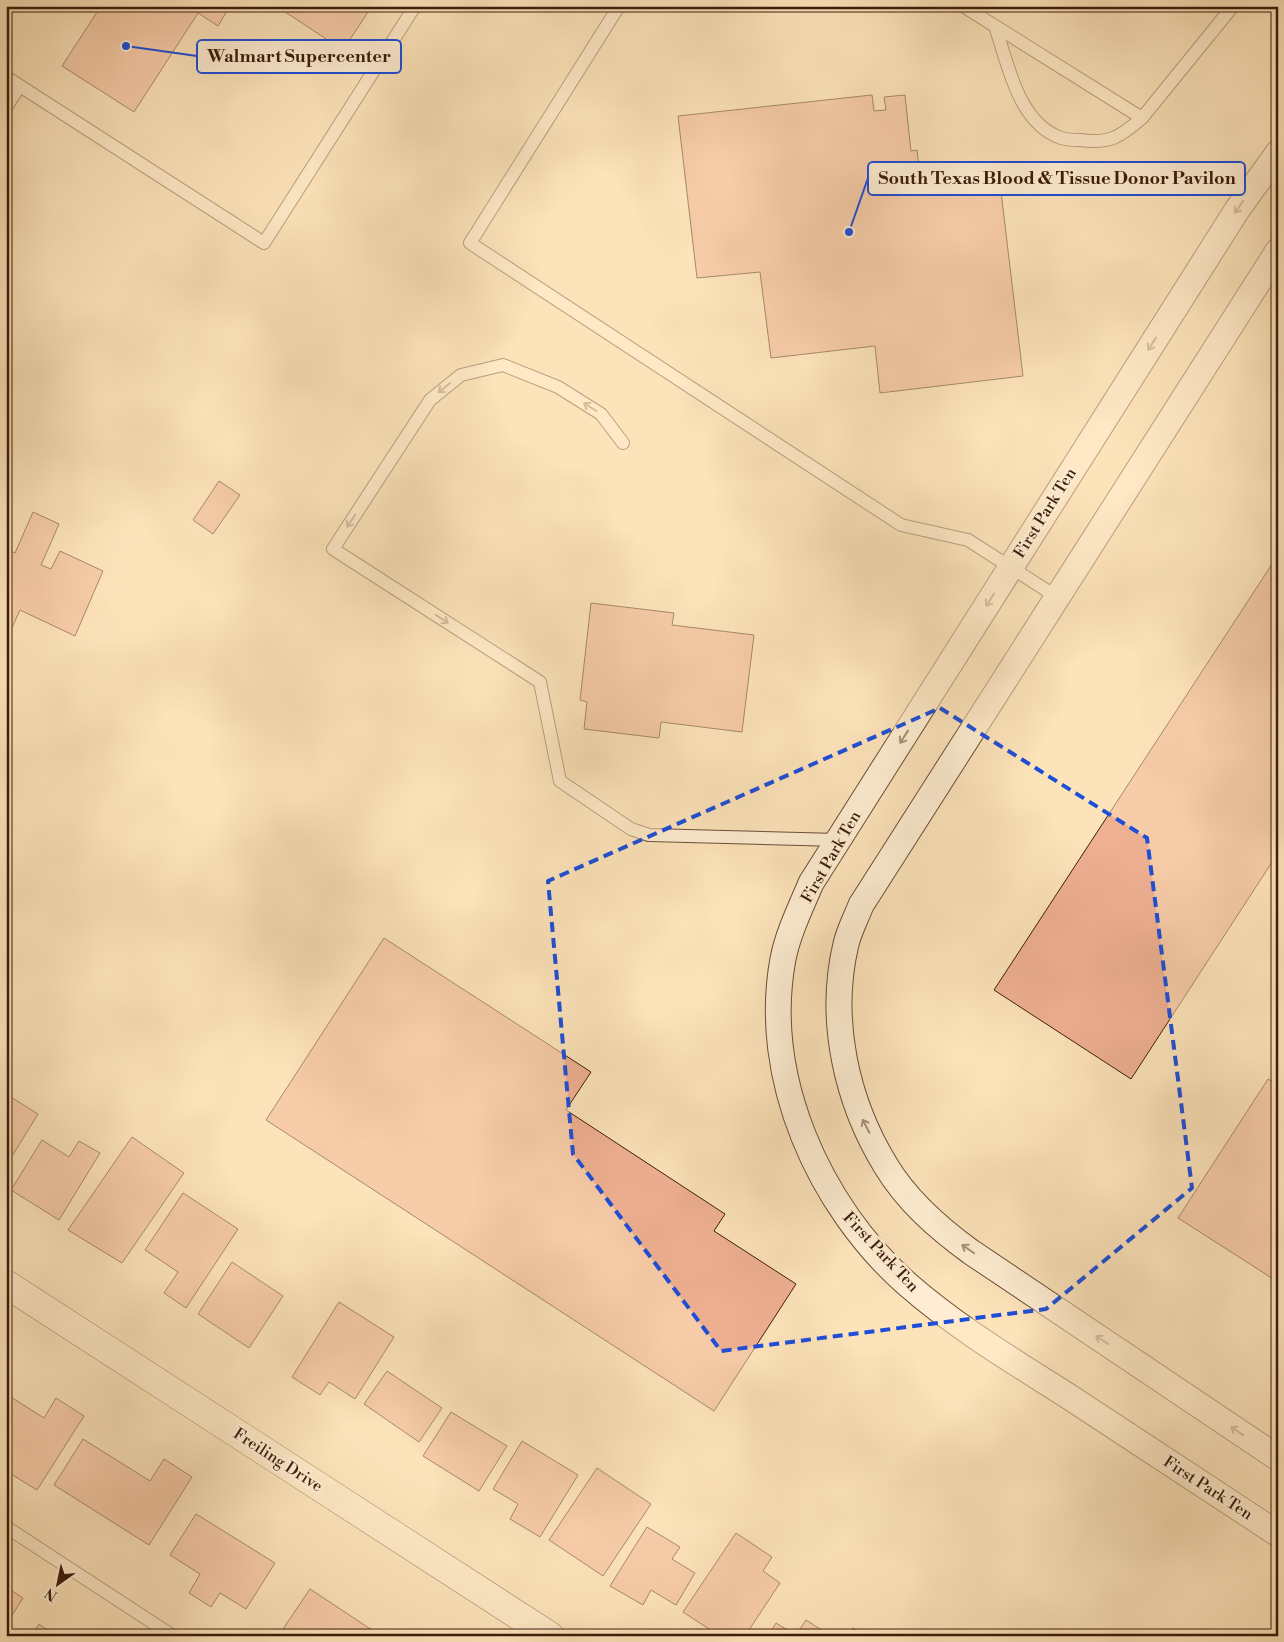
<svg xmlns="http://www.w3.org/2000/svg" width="1284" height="1642" viewBox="0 0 1284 1642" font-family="'Libre Bodoni',serif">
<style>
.building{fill:#efb092;stroke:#3c1d0b}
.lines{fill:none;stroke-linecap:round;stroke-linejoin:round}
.lane-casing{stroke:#6c4e37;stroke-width:14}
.street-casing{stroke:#6c4e37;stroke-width:27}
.secondary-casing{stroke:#3c1d0b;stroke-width:29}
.lane{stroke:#feedd2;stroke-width:12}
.street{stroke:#feedd2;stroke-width:25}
.secondary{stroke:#feedd2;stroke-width:28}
.oneway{stroke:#a78f78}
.marked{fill:none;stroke:#1d4ed8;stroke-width:4;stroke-dasharray:10 6;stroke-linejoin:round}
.labels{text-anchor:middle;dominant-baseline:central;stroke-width:5;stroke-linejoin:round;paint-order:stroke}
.street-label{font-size:16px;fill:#3c1d0b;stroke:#feedd2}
.leader{fill:none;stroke:#1d4ed8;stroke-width:2}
.callout-dot{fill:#1d4ed8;stroke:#feedd2;stroke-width:2}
.callout{fill:#feedd2;stroke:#1d4ed8;stroke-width:2}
.callout-label{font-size:18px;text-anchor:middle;font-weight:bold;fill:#3c1d0b}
</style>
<rect width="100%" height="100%" fill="#fde3ba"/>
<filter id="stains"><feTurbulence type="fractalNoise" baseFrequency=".004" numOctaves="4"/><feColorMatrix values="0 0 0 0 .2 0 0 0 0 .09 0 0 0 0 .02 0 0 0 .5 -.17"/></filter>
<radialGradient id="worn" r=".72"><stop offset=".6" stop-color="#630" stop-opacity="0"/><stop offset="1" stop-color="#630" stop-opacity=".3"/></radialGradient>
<!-- building -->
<path class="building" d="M101,6H230L218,26L198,13L134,112L62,66Z
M276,6H372L343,50Z
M872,95L874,111L886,110L884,97L905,95L911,151L917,150L922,192L1000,183L1023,376L880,393L875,346L771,358L760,272L697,278L678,116Z
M219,481L240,495L213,534L193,520Z
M33,512L59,524L41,565L51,569L60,551L103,571L75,636L20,610L10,632L6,631V549L15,553Z
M1278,555V853L1131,1079L994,990Z
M591,603L674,613L672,625L754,635L742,732L661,722L659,738L584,729L587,702L580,700Z
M384,938L591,1072L566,1110L725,1214L714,1231L796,1284L714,1411L266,1120Z
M1268,1079L1278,1085V1282L1178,1218Z
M6,1094L38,1114L6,1166Z
M132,1137L184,1173L122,1263L68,1230Z
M42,1140L69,1157L79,1141L100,1153L59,1220L11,1190Z
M183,1193L238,1229L186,1308L164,1293L178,1272L145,1250Z
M232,1262L283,1296L249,1348L198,1314Z
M339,1302L394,1337L355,1399L329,1382L320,1395L292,1377Z
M387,1371L442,1408L419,1442L364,1404Z
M6,1394L44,1418L56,1398L84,1416L37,1490L6,1471V1453L9,1449L6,1447Z
M451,1412L507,1446L479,1491L423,1456Z
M83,1439L150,1481L164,1459L192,1477L149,1545L54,1485Z
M522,1441L578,1475L540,1537L510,1519L518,1504L493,1489Z
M597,1468L651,1504L603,1576L549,1540Z
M196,1514L275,1563L246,1609L220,1593L211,1607L189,1593L200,1574L170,1555Z
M647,1527L680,1547L672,1559L695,1573L676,1605L651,1590L643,1605L610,1586Z
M736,1533L772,1557L763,1571L780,1583L745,1636H704L709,1629L683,1612Z
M6,1587L23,1598L6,1625Z
M310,1589L378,1634L377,1636H293L283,1629Z
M806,1620L831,1636H768L776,1623L796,1635Z
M39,1624L56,1636H31Z
M853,1628L866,1636H848Z"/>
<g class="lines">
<defs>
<path id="lane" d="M619,6L470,243L901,525L968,540L1057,597
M963,6L1142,118
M995,26C1008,64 1018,123 1061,138C1067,140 1074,140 1080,140C1110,144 1120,137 1142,118L1233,6
M6,77L264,243L415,6
M6,107L20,86
M623,443L601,414L558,387L503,365L461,375L430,400L333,549L540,682L560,781L631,829L649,835L839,840
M6,1527L173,1636"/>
<path id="street" d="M1278,153L1237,210L811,883C801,907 788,933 783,959C761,1077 819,1206 907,1284C956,1327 1013,1361 1068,1396C1138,1442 1208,1488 1278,1534
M1278,251L861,905C856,918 849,931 846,944C828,1019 846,1101 886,1166C907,1201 938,1228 971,1252L1278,1458"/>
<path id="secondary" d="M6,1284L550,1636"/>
</defs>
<!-- lane casing -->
<use href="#lane" class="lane-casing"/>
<!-- street casing -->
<use href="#street" class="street-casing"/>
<!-- secondary casing -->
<use href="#secondary" class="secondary-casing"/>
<!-- lane -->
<use href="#lane" class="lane"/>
<!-- street -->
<use href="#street" class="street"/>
<!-- secondary -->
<use href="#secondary" class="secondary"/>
</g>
<!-- one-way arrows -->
<defs><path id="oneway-shaft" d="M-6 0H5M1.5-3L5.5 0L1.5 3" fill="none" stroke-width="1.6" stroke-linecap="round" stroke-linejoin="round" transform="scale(1.25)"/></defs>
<g class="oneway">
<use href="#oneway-shaft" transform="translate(1239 207) rotate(125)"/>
<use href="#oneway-shaft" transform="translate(1152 344) rotate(122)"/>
<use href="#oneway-shaft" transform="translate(444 388) rotate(141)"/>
<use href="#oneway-shaft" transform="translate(590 407) rotate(-148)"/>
<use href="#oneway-shaft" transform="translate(351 521) rotate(123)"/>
<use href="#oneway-shaft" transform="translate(990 600) rotate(122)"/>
<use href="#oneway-shaft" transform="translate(442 619) rotate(33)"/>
<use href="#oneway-shaft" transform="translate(904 737) rotate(122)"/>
<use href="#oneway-shaft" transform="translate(866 1126) rotate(-117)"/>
<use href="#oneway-shaft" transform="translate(968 1249) rotate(-145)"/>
<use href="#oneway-shaft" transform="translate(1102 1340) rotate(-146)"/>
<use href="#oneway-shaft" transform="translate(1237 1431) rotate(-146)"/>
</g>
<!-- marked area -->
<path d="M0 0H1284V1642H0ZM940,708L1147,838L1192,1188L1046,1309L721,1351L573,1154L548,881Z" fill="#fde3ba" fill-opacity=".55" fill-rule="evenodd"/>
<path class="marked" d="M940,708L1147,838L1192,1188L1046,1309L721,1351L573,1154L548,881Z"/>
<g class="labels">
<!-- street labels -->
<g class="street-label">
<text transform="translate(1045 513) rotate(-58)">First Park Ten</text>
<text transform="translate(831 857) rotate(-60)">First Park Ten</text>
<text transform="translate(881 1252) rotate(47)">First Park Ten</text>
<text transform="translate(278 1460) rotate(33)">Freiling Drive</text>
<text transform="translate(1208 1488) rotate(33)">First Park Ten</text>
</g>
</g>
<!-- callouts -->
<path class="leader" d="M126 46L197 56M849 232L868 178"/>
<g class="callout-dot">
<circle cx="126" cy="46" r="5"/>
<circle cx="849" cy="232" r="5"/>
</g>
<g class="callout">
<rect x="197" y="40" width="204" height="33" rx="5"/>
<rect x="868" y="162" width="377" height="33" rx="5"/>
</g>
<g class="callout-label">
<text x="299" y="62">Walmart Supercenter</text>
<text x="1057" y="184">South Texas Blood &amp; Tissue Donor Pavilon</text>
</g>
<!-- margin -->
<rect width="1284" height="1642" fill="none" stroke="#fde3ba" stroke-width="25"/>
<rect x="8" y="8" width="1269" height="1627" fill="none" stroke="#3c1d0b" stroke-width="2.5"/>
<rect x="12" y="12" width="1259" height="1617" fill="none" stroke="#3c1d0b"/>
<!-- north arrow -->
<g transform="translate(58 1584) rotate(213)" stroke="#feedd2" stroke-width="4" paint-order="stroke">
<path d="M0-4L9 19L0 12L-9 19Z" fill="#3c1d0b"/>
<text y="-8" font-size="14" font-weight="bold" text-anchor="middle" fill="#3c1d0b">N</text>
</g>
<rect width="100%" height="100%" filter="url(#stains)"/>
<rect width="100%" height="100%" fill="url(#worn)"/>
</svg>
